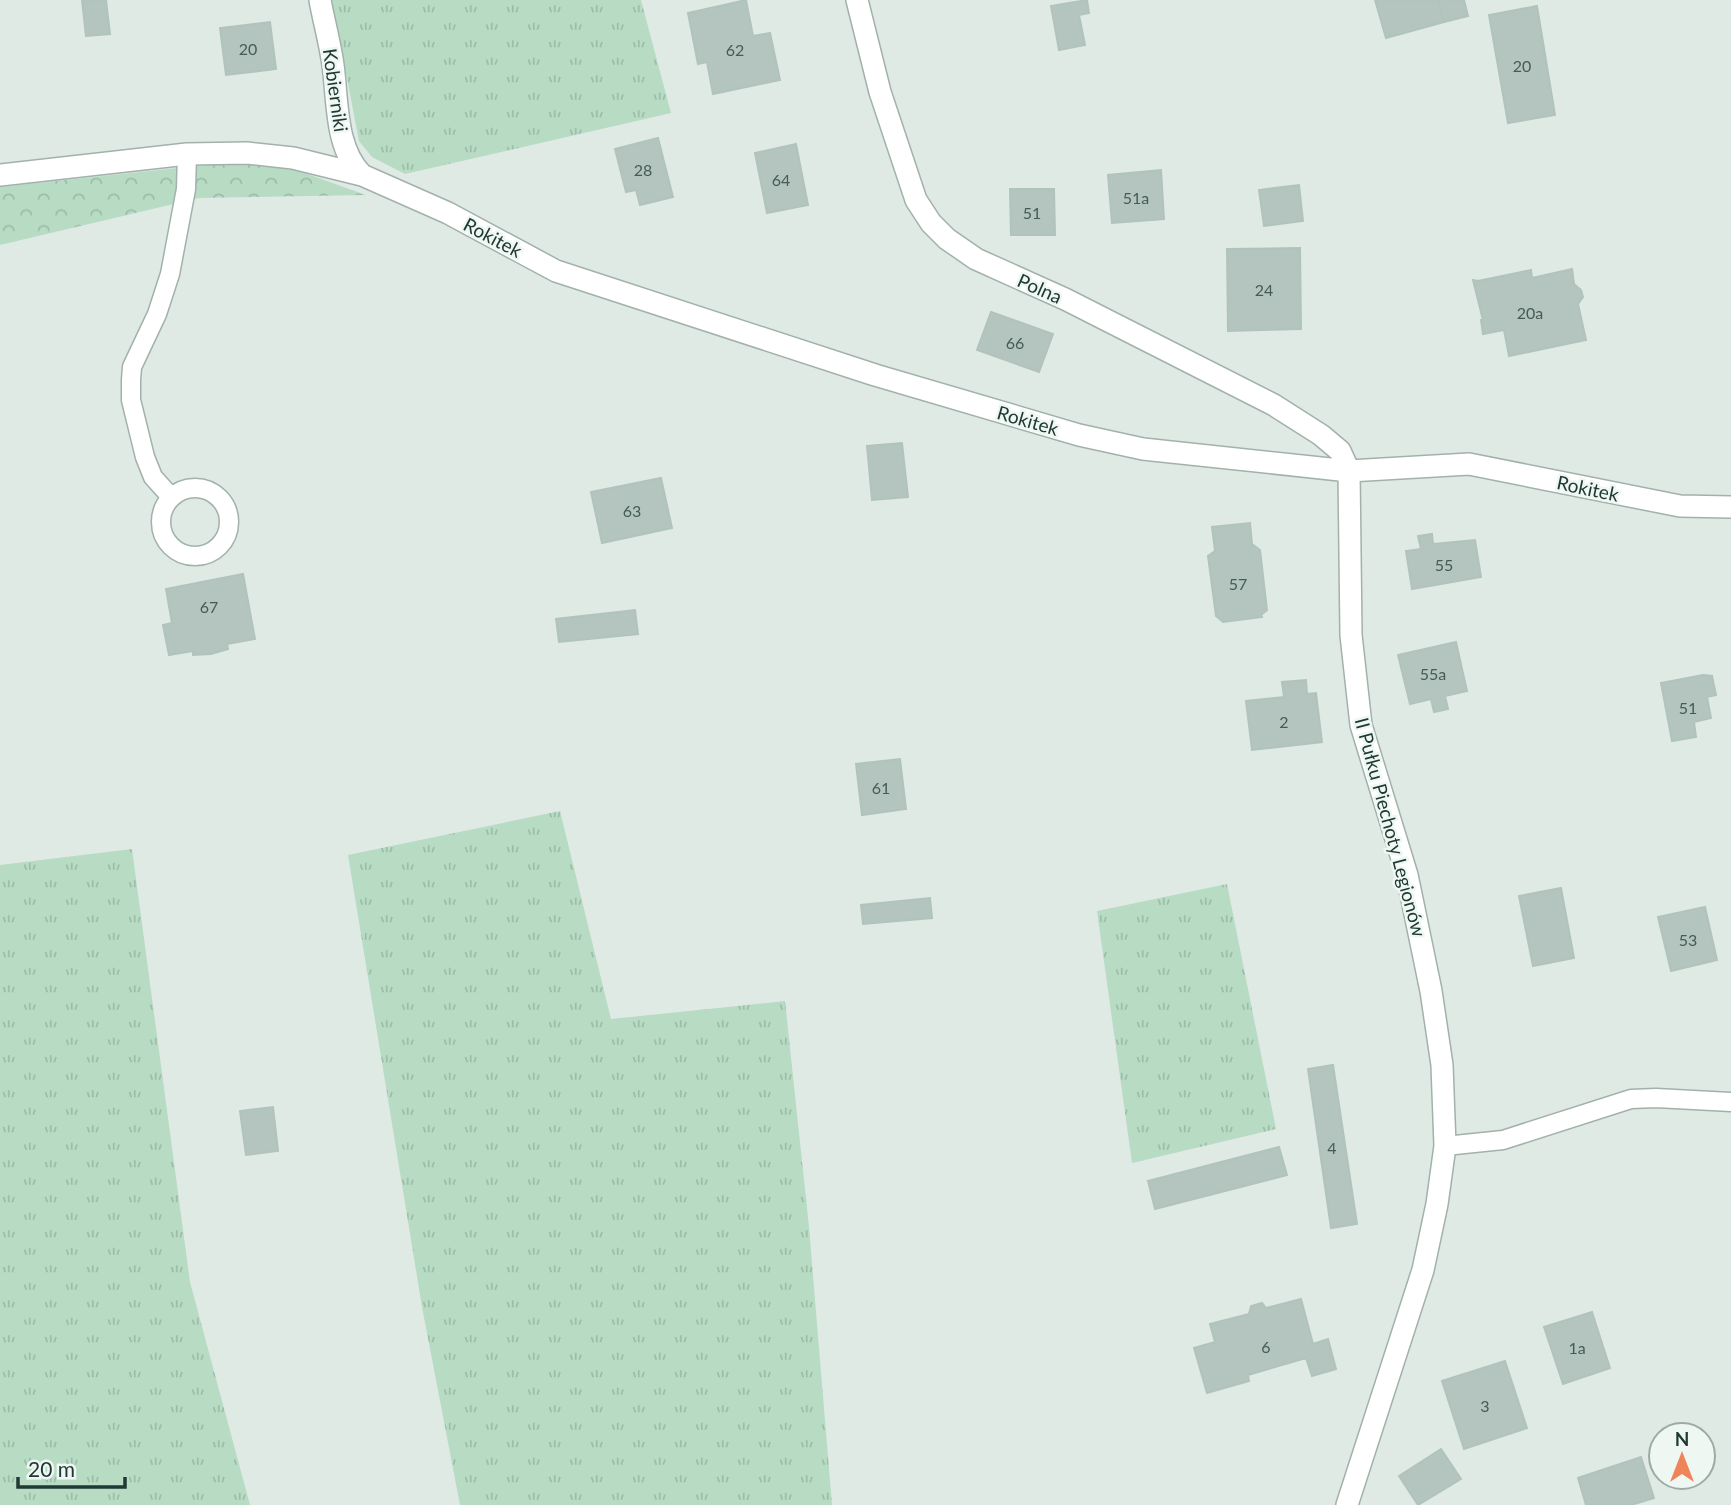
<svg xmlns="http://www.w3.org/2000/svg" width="1731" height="1505" viewBox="0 0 1731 1505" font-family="Lato,sans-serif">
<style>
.grass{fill:url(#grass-tufts)}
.forest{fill:url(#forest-crowns)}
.building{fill:#b4c4be;stroke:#b1c3bd;stroke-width:2}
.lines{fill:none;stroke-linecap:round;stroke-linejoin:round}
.lane-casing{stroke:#a2b1ac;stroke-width:21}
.street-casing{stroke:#a2b1ac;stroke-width:24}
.lane{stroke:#fff;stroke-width:18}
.street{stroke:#fff;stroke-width:21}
.labels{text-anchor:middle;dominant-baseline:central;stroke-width:5;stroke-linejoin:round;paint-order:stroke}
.number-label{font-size:16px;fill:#455c56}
.street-label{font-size:19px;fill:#203934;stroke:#eff7f3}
</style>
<defs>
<pattern id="grass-tufts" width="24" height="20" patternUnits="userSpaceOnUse" patternTransform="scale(1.75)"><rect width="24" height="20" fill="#b7dbc3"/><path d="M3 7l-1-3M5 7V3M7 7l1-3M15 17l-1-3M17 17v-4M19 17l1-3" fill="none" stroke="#9dbda8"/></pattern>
<pattern id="forest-crowns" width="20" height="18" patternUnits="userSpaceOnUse" patternTransform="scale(1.75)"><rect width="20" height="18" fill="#b7dbc3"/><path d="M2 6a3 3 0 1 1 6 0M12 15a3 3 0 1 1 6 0" fill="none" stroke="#9dbda8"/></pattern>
</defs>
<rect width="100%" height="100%" fill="#dfeae5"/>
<!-- grass -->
<path class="grass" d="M332,0H641L671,113L405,174L372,157L359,141Z
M560,811L611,1019L785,1001L809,1227L832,1505H460L422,1307L348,855Z
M132,849L190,1282L250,1505H0V865Z
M1227,884L1276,1129L1132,1163L1097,911Z"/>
<!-- forest -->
<path class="forest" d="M224,163L285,166L366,195L199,198L0,245V187Z"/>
<!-- building -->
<path class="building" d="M82,0H106L110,34L86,36Z
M746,0L753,36L770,33L780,80L713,94L707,62L698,64L688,13Z
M1087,0L1089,13L1079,15L1085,45L1059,50L1051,6Z
M1375,0H1438L1444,22L1386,38Z
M1438,0H1464L1468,16L1444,22Z
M1537,6L1555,115L1508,123L1489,15Z
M270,22L276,69L226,75L220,28Z
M658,138L673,197L640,205L636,190L626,192L615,149Z
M796,144L808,205L767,213L755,153Z
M1161,170L1164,219L1112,223L1108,175Z
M1299,185L1303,221L1264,226L1259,190Z
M1010,189H1054L1055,235H1011Z
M1300,248L1301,329L1228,331L1227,249Z
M1572,269L1574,284L1581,290L1583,297L1578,304L1586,340L1509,356L1504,330L1483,334L1481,320H1483L1473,280L1478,281L1531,270L1532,278Z
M991,312L1053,334L1039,372L977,350Z
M902,443L908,497L872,500L867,446Z
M661,478L672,528L602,543L591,492Z
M1250,523L1252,544L1260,550L1267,610L1261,615L1262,617L1223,622L1216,616L1208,556L1215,551L1212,527Z
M1432,534L1433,544L1475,540L1481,577L1412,589L1406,551L1421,549L1418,536Z
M243,574L255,639L227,644L228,649L211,654L193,655V651L169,655L163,625L172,623L166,589Z
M635,610L638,634L559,642L556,619Z
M1456,642L1467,691L1445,696L1448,709L1434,712L1431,699L1410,704L1398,655Z
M1703,675L1712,676L1716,695L1707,697L1711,718L1694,722L1696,737L1672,741L1661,683Z
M1306,680L1307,694L1316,693L1322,742L1252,750L1246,701L1284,697L1282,682Z
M900,759L906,809L862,815L856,764Z
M1561,888L1574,958L1533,966L1519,896Z
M930,898L932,918L863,924L861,905Z
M1705,907L1717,960L1671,971L1658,917Z
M1333,1065L1357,1224L1331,1228L1308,1069Z
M273,1107L278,1151L246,1155L240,1111Z
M1279,1147L1287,1175L1155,1209L1148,1181Z
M1301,1299L1313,1344L1328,1339L1336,1369L1312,1376L1306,1358L1248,1375L1249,1381L1207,1393L1194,1348L1215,1342L1210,1324L1249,1314L1251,1306L1262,1303L1266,1308Z
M1592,1312L1610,1368L1563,1384L1544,1327Z
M1505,1361L1527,1428L1464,1449L1442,1381Z
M1441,1449L1461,1479L1418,1505L1399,1476Z
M1641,1457L1654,1498L1631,1505H1586L1578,1478Z"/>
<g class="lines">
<defs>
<path id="lane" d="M161 522a34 34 0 1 1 68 0a34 34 0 1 1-68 0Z
M171,497L153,477L145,457L131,400V380L132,367L157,314L170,274L186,189L187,154
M1445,1146L1503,1140L1631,1099L1656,1098L1731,1102"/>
<path id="street" d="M320,0C324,22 330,43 333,65C338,102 335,148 362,175
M857,0L880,92L916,200L931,223L947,239L976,259L1065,299L1274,405L1321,435L1340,451L1349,471L1351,635L1361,725L1407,875L1431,991L1442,1065L1445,1146L1437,1204L1423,1270L1347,1505
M0,175L187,154L247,153L293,158L362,175L448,213L556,271L875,375L1079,435L1143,449L1349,471L1469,464L1680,506L1731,507"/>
</defs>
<!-- lane casing -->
<use href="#lane" class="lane-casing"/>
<!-- street casing -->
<use href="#street" class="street-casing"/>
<!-- lane -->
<use href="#lane" class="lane"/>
<!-- street -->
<use href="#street" class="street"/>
</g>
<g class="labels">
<!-- number labels -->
<g class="number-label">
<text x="248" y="48">20</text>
<text x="735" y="49">62</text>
<text x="1522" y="65">20</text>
<text x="643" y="169">28</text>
<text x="781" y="179">64</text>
<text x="1136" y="197">51a</text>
<text x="1032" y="212">51</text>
<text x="1264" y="289">24</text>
<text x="1530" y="312">20a</text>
<text x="1015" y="342">66</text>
<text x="632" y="510">63</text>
<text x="1444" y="564">55</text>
<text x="1238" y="583">57</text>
<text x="209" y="606">67</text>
<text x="1433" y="673">55a</text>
<text x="1688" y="707">51</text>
<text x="1284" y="721">2</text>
<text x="881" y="787">61</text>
<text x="1688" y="939">53</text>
<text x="1332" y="1147">4</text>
<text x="1266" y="1346">6</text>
<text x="1577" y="1347">1a</text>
<text x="1485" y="1405">3</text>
</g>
<!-- street labels -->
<g class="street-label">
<text transform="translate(336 90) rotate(82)">Kobierniki</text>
<text transform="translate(493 237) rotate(28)">Rokitek</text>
<text transform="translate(1040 288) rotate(24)">Polna</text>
<text transform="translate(1028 420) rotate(16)">Rokitek</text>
<text transform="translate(1588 488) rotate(12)">Rokitek</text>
<text transform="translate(1391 827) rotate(75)">II Pułku Piechoty Legionów</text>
</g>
</g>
<!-- north arrow -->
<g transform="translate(1682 1456)"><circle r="33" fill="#eff7f3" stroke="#9caba7" stroke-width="2"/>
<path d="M0-5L12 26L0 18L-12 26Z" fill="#ef8458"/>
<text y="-10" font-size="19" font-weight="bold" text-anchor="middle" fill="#203934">N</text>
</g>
<!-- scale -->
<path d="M18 1477v10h107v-10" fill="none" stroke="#203934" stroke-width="3.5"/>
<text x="28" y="1477" font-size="21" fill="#203934" stroke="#eff7f3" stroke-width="5" paint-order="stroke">20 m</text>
</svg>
